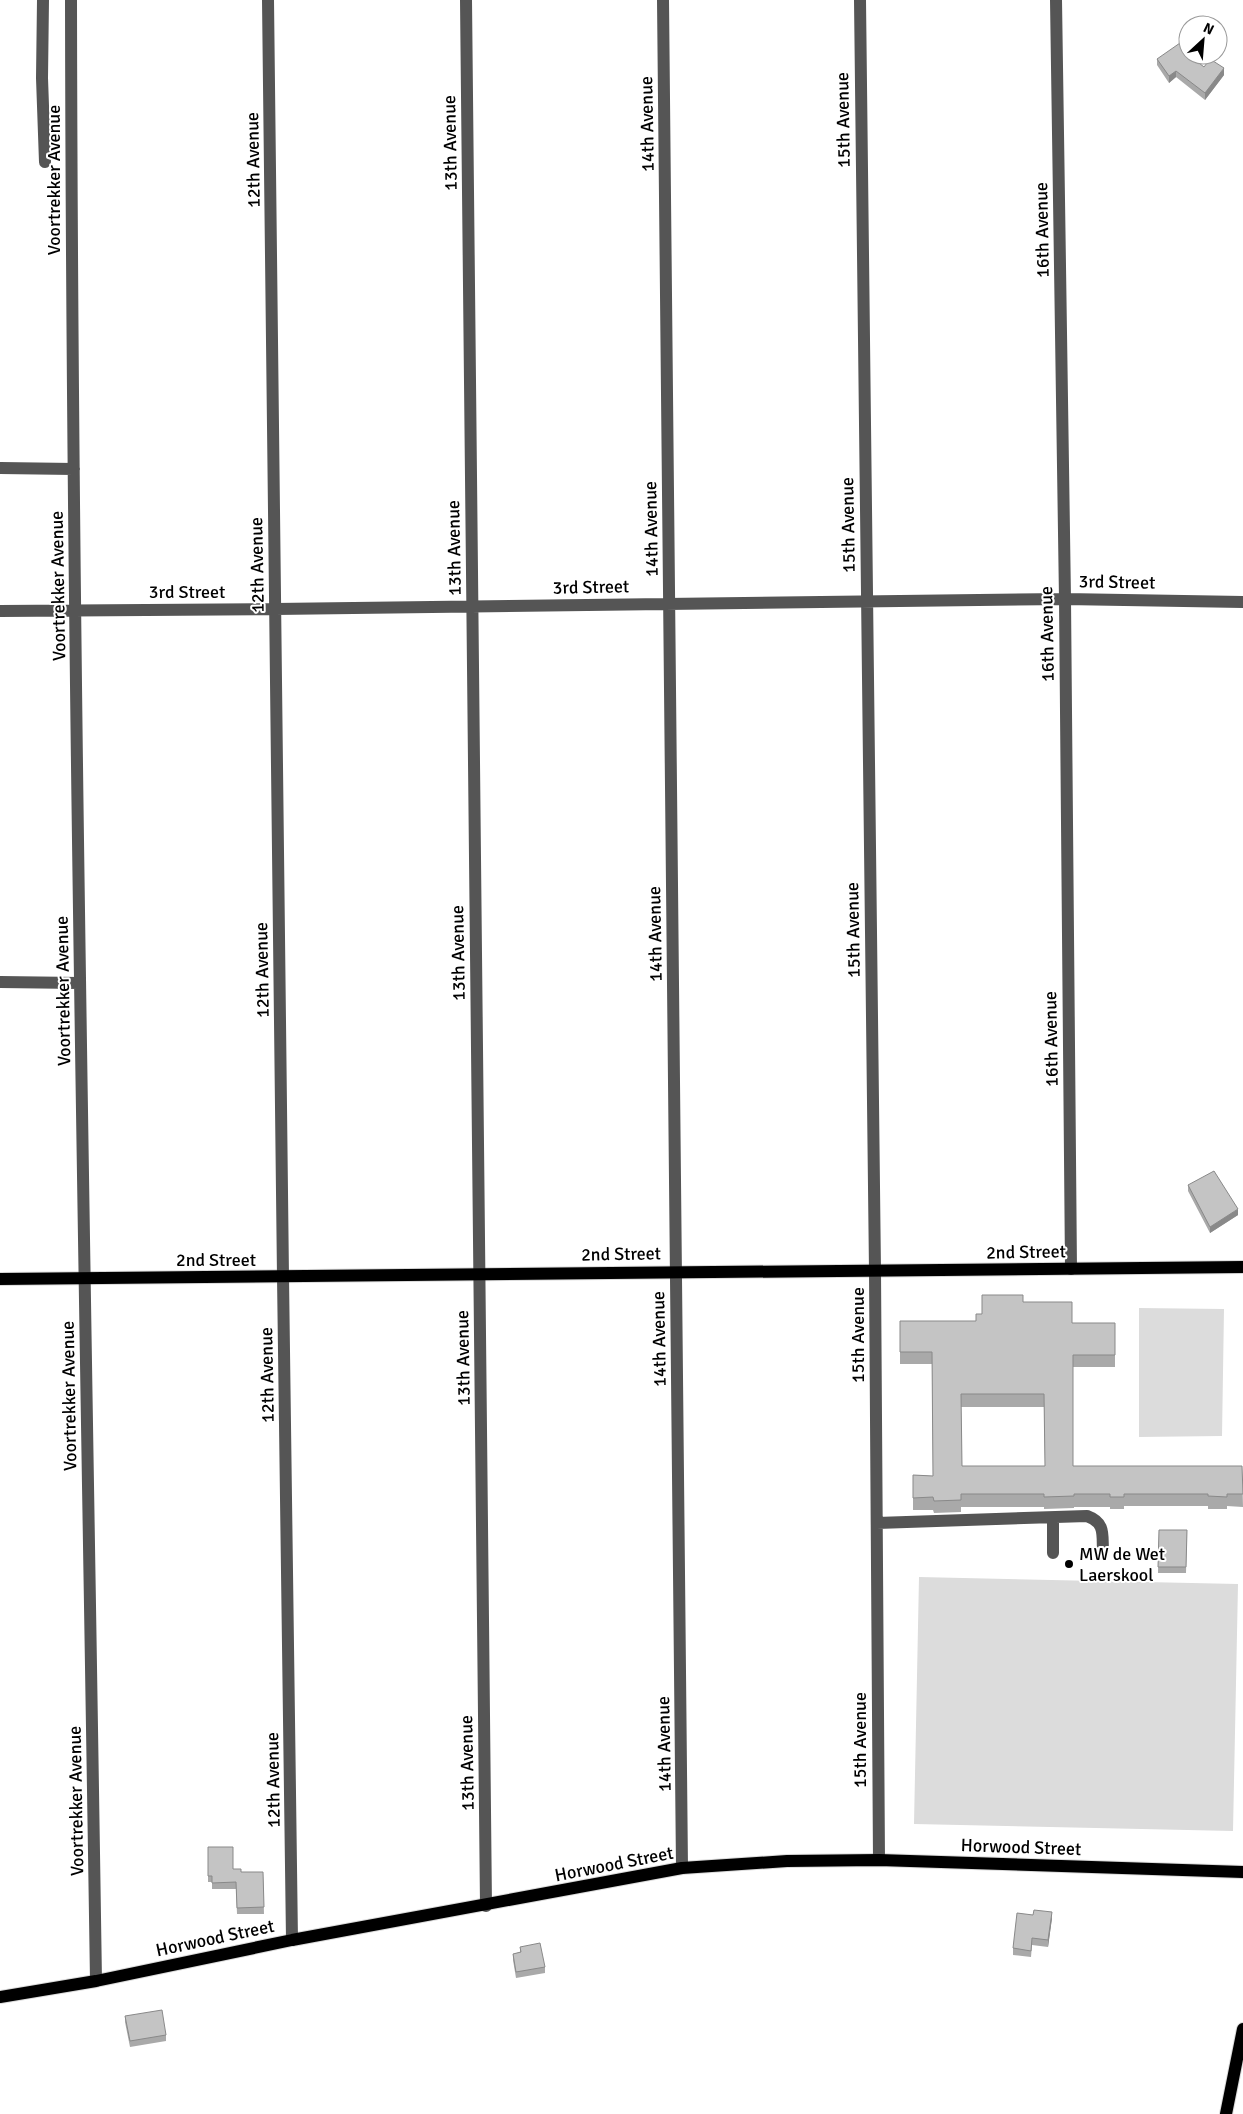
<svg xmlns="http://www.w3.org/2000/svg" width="1243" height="2114" viewBox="0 0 1243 2114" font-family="Signika,sans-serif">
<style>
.green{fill:#dcdcdc}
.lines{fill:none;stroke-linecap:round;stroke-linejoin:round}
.major-casing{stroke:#dbdbdb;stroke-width:14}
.minor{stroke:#555;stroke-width:12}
.major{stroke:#000;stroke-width:12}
.wall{fill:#a9a9a9;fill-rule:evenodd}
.shaded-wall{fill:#898989}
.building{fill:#c4c4c4;stroke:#898989;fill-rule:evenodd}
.poi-dot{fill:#000;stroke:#fff;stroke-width:2}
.labels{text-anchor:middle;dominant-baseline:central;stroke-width:4;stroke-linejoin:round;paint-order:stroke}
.street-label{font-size:18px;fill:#000;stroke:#fff}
.poi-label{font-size:18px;fill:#000;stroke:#fff;text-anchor:start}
</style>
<rect width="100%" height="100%" fill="#fff"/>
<!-- green -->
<path class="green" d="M1139,1308L1224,1309L1222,1436L1139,1437Z
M919,1577L1238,1584L1233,1831L914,1824Z"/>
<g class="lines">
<defs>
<path id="major" d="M0,1279L1243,1267
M0,1997L96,1981L292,1940L682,1868L787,1861L879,1860L1243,1872
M1226,2114L1243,2029"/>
</defs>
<!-- major casing -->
<use href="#major" class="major-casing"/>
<!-- minor -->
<path class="minor" d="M43,0L42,78L45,162
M71,0C72,660 86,1320 96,1981
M268,0L283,1277L292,1940
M466,0L486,1906
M663,0L682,1868
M860,0L875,1271L879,1860
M1056,0L1065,599L1071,1269
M0,468L74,469
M0,611L275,609L1065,599L1243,602
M0,982L79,983
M1053,1518V1553
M877,1523L1087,1516C1106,1523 1102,1535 1103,1552"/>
<!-- major -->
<use href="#major" class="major"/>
</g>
<!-- wall -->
<path class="wall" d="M1191,57L1204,67L1224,75L1205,100L1176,77L1169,83L1157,65V59Z
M1188,1185L1238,1215L1210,1233L1188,1191Z
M1023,1302L1072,1323H1115V1367H1073V1466H1242L1243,1507L1227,1506V1509H1208V1506H1124V1509H1110V1507H1074V1508L1044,1509V1507H961V1512L934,1513L933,1510H913V1475L933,1476L932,1364H900V1321H976L982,1314ZM961,1407H1044L1045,1466H962Z
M1159,1530H1187L1186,1573H1158Z
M208,1847L233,1869L241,1872H263L264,1914H237L236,1889H212V1882H208Z
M1052,1918L1048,1947L1032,1945L1031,1957L1013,1955V1948Z
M520,1947L545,1967V1973L516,1978L513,1960V1954L520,1952Z
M125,2016L166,2035V2041L130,2047L125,2022Z"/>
<!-- shaded-wall -->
<path class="shaded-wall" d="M1224,68V75L1205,100V93Z
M1176,71V77L1169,83V76Z
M1238,1209V1215L1210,1233V1227Z
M1052,1912V1918L1048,1947V1940Z"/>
<!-- building -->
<path class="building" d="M1180,43L1188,53V55H1189L1204,67L1210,59L1224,68L1205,93L1176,71L1169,76L1157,59Z
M1214,1171L1238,1209L1210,1227L1188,1185Z
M982,1295H1023V1302H1072V1323H1115V1355H1073V1466H1242L1243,1494H1227V1497L1208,1496V1494H1124V1497H1110V1494H1074V1496L1044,1497V1494H961V1500L934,1501L933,1497L913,1498V1475L933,1476L932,1352H900V1321H976V1314H982ZM961,1394H1044L1045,1466H962Z
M1159,1530H1187L1186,1567H1158Z
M208,1847H233V1869H241V1872H263L264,1907L237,1908L236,1882L212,1883V1876H208Z
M1034,1910L1052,1912L1048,1940L1032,1938L1031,1951L1013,1948L1017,1913L1033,1915Z
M540,1943L545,1967L516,1972L513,1954L521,1952L520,1947Z
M162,2010L166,2035L130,2041L125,2016Z"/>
<!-- markers -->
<circle class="poi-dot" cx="1069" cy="1564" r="5"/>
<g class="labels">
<!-- street labels -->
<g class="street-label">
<text transform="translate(843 120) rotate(-91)">15th Avenue</text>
<text transform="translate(647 124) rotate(-91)">14th Avenue</text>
<text transform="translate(450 143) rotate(-91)">13th Avenue</text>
<text transform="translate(253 160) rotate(-91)">12th Avenue</text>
<text transform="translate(54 180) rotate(-90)">Voortrekker Avenue</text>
<text transform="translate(1042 230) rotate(-91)">16th Avenue</text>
<text transform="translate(848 525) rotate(-91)">15th Avenue</text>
<text transform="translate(651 529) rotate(-91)">14th Avenue</text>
<text transform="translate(454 548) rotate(-91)">13th Avenue</text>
<text transform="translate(257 565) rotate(-91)">12th Avenue</text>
<text transform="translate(1117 582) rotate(1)">3rd Street</text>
<text transform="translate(58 586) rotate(-91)">Voortrekker Avenue</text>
<text transform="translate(591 587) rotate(-1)">3rd Street</text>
<text x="187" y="592">3rd Street</text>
<text transform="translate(1047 634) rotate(-91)">16th Avenue</text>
<text transform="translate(853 930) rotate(-91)">15th Avenue</text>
<text transform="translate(655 934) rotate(-91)">14th Avenue</text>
<text transform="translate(458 953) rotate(-91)">13th Avenue</text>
<text transform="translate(262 970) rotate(-91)">12th Avenue</text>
<text transform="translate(63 991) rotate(-91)">Voortrekker Avenue</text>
<text transform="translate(1051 1039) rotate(-91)">16th Avenue</text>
<text transform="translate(1026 1252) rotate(-1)">2nd Street</text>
<text transform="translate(621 1254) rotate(-1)">2nd Street</text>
<text x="216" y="1260">2nd Street</text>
<text transform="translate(858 1335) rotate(-90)">15th Avenue</text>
<text transform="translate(659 1339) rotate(-91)">14th Avenue</text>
<text transform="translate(463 1358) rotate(-91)">13th Avenue</text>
<text transform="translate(267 1375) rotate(-91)">12th Avenue</text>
<text transform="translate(69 1396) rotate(-91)">Voortrekker Avenue</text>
<text transform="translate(860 1740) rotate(-90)">15th Avenue</text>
<text transform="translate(664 1744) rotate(-91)">14th Avenue</text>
<text transform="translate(467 1763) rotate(-91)">13th Avenue</text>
<text transform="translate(273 1780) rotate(-91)">12th Avenue</text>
<text transform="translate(76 1801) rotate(-91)">Voortrekker Avenue</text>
<text transform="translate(1021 1847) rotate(2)">Horwood Street</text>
<text transform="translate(614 1864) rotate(-11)">Horwood Street</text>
<text transform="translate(215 1938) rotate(-12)">Horwood Street</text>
</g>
<!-- poi labels -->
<g class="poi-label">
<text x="1079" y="1554">MW de Wet<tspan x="1079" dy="21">Laerskool</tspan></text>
</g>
</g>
<!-- north arrow -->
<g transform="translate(1203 40) rotate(26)"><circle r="24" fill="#ffffff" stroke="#999999"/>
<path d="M0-4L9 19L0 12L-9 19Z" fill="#000000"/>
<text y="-8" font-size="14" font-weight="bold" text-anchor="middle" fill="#000000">N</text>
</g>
</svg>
